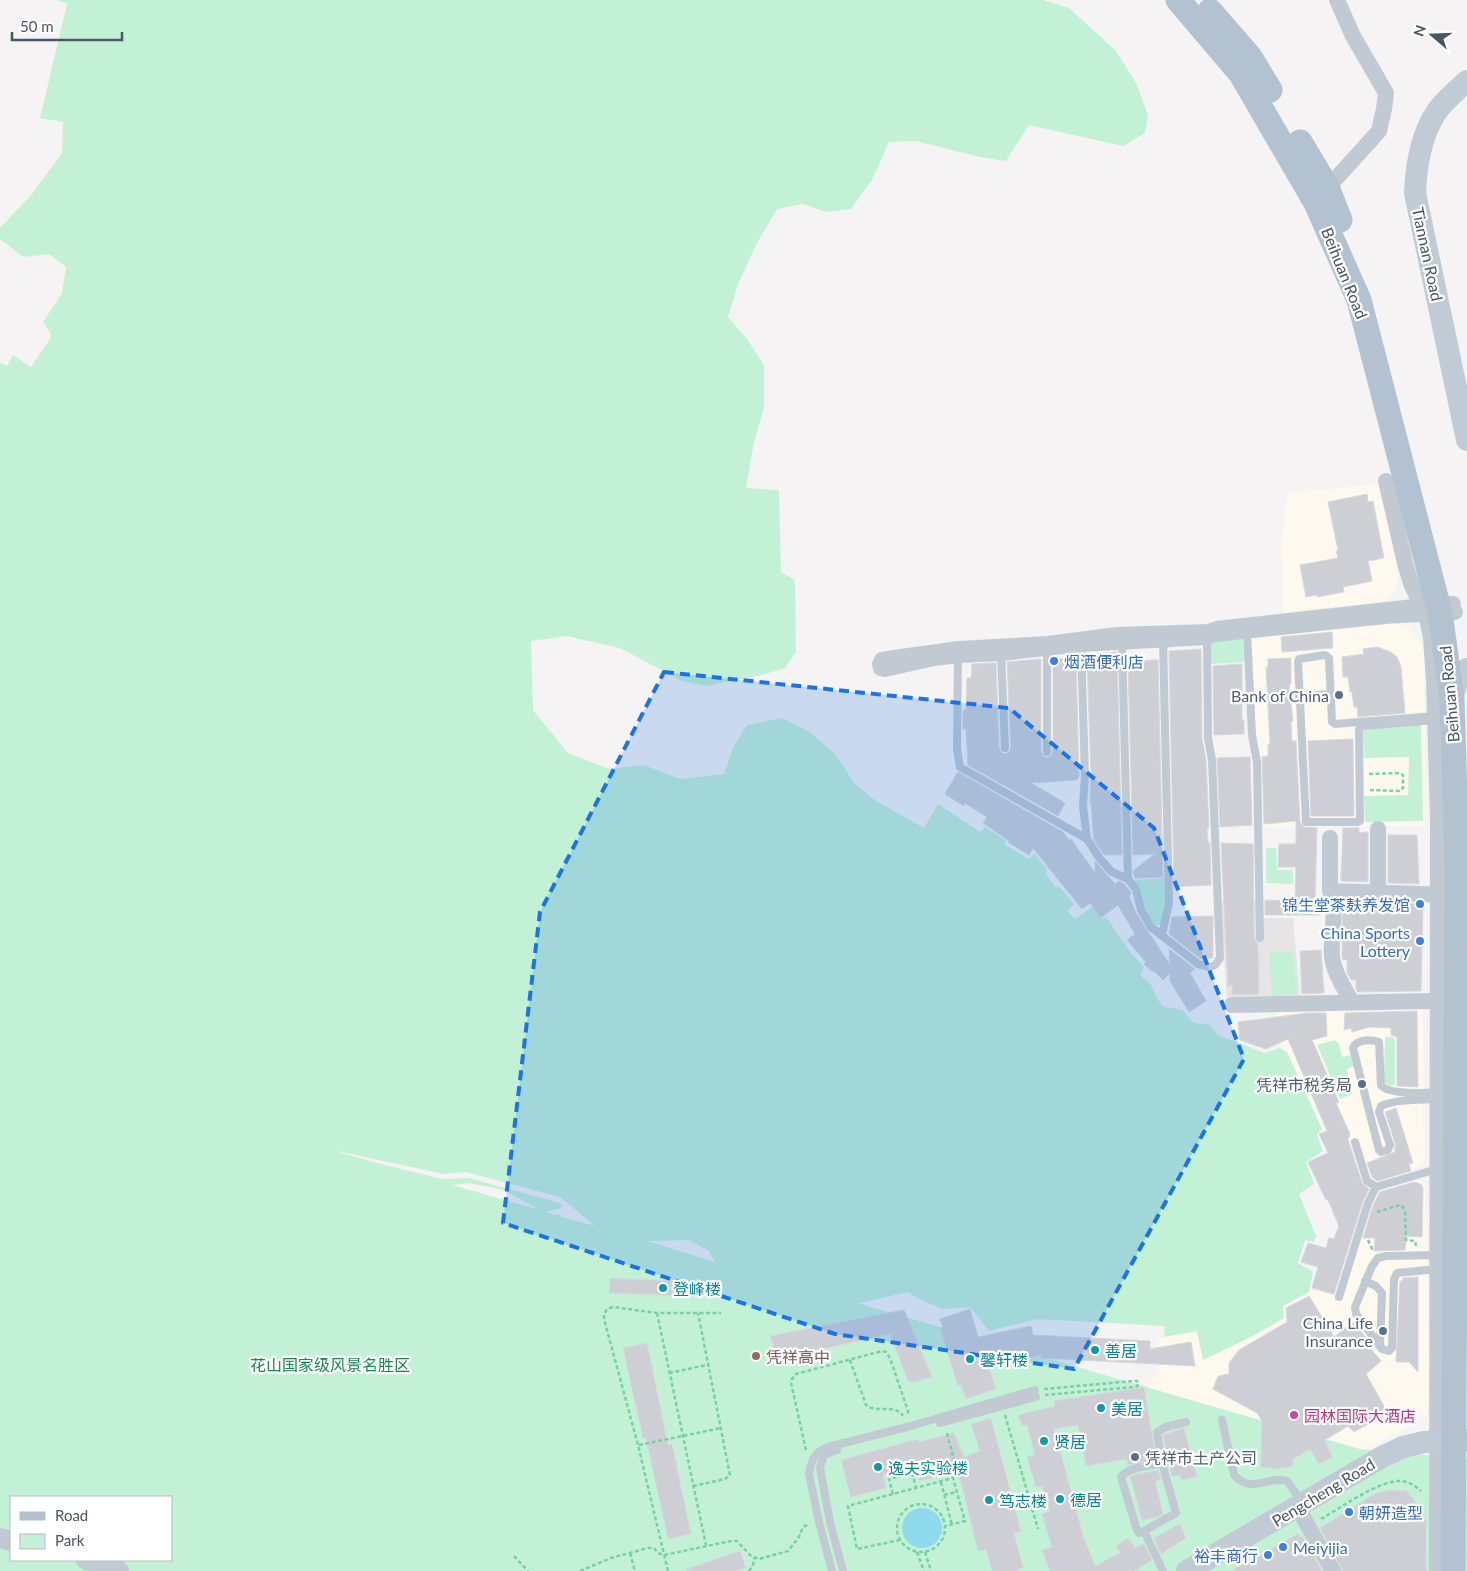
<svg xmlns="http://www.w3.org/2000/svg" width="1467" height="1571" viewBox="0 0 1467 1571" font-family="Lato,'Noto Sans SC',sans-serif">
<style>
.commercial{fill:#fdf9ef}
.education{fill:#e6e4e5}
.green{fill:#c3f1d5;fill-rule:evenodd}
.water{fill:#90daee}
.building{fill:#cdcfd5;stroke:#d7d9de}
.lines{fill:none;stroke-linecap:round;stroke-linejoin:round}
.path{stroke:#7ad0a6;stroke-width:2.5;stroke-dasharray:4 2.5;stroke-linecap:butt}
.service{stroke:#c1cad2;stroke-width:8}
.minor{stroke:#c1cad2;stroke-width:16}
.tertiary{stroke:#c1cad2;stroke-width:20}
.secondary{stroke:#c1cbd6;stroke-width:22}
.primary{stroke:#b3c2d1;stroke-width:25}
.marked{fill:#1a73e8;fill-opacity:0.2;stroke:#1a73e8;stroke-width:4;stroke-dasharray:10 6;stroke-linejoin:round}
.shop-dot{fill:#3f7fe0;stroke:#fff;stroke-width:2}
.service-dot{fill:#5c6f8a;stroke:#fff;stroke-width:2}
.culture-dot{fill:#0f9aa8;stroke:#fff;stroke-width:2}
.education-dot{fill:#8d6e63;stroke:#fff;stroke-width:2}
.hotel-dot{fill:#d1479c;stroke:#fff;stroke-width:2}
.labels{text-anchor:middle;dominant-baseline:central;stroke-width:4.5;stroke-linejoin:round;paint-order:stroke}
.street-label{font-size:16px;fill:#4a5661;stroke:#fff}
.shop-label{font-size:16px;fill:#366cbe;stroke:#fff;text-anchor:start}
.service-label{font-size:16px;fill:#4e5e75;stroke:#fff;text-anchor:end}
.culture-label{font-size:16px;fill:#0d838f;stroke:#fff;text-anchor:start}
.education-label{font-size:16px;fill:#785e54;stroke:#fff;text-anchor:start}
.park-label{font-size:16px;fill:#17864f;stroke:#fff}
.hotel-label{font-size:16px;fill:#b23c85;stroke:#fff;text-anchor:start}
</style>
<rect width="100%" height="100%" fill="#f5f3f3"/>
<!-- commercial -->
<path class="commercial" d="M1380,484L1398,574L1397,585L1394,592L1389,598L1381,602L1283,613L1282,540L1287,493Z
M1379,622L1397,623L1409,628L1418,639L1424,653L1425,826L1264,827L1261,760L1255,736L1251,638Z
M1423,1008L1424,1158L1422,1163L1417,1168L1369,1178L1356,1139L1323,1151L1317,1133L1322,1129L1287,1052L1280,1048L1283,1042L1276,1016L1277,1011Z
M1417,1180H1420L1425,1185L1428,1267L1429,1401L1427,1413L1424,1417L1403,1430L1194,1544L1088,1524L1154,1377L1160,1372L1158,1340L1164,1337L1197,1331L1203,1360L1282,1306L1309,1292L1310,1289L1337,1297L1374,1196Z"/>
<!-- education -->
<path class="education" d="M1257,900L1262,918H1293L1300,998L1227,1003L1221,902Z"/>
<!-- green -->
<path class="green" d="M56,0H1043L1069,8L1116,51L1136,83L1148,115L1145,133L1123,146L1029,125L1006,161L980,157L916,141L889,142L872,180L851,209L826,212L803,204L777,209L756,245L737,287L728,317L747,339L764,365V408L754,442L746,488L779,490L781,572L795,580L796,652L785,668L762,675L706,686L682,681L620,648L567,636L531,641L533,710L568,753L609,769L644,765L680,779L724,774L734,746L747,725L782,718L810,732L835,754L855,784L876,801L924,828L938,804L980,832L985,827L1005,840V845L1029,859L1034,853L1047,870L1046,874L1056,888L1059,886L1074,904L1067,911L1075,919L1092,907L1102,919L1106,917L1130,952L1144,967L1140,975L1151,985L1158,1000L1164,1007L1183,1010C1191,1021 1193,1025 1208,1024L1218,1035L1265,1053L1280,1048L1287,1052L1322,1129L1317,1134L1323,1151L1306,1162L1314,1184L1299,1194L1316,1236L1314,1242L1305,1240L1298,1263L1313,1272L1309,1292L1283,1306L1284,1318L1253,1336L1203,1360L1197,1331L1164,1337L1165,1326L1037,1319L989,1331L970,1307L943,1309L923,1301L908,1292L865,1302L857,1303L1360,1449L1467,1459V1571H0V363L7,366L13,355L31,367L52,336L43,322L62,293L66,267L49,254L23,257L0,239V228L32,194L62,153L63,122L40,118L67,4ZM332,1150L444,1174L465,1172L560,1197L595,1226L561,1217L560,1214L557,1215L546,1212L561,1208L562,1205L560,1203L469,1178L442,1179L377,1163ZM468,1183L504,1190L540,1210L452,1185ZM689,1240L709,1251L715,1262L647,1241ZM11,1497H171V1560H11Z
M1243,639L1244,662L1209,664V648L1211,641Z
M1421,723L1423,821L1365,822L1364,796L1408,795L1409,757L1364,758L1363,727Z
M1266,848H1276L1277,870H1293V884L1266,883Z
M1164,878C1165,892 1169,913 1160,925H1153L1150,923L1133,880Z
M1293,951L1297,994L1272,996L1269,953Z
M1385,1037H1393L1395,1040V1085L1389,1086L1384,1082Z
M1335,1040L1339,1044L1342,1057L1351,1055L1354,1066L1347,1069L1352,1094L1340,1099L1317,1045Z"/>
<!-- water -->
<path class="water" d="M902 1528a20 20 0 1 1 40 0a20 20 0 1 1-40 0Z"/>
<!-- building -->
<path class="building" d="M1367,494L1368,502L1373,501L1384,558L1368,561L1372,581L1343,587L1344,592L1317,597V595L1306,597L1300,565L1338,558L1336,551L1338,550L1328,502Z
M1332,632L1333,648L1282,652L1281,637Z
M1377,647L1391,652L1397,657L1401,667L1405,713L1358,717L1357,707H1354L1352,692H1350L1348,677H1343L1342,657L1364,654L1363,649Z
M1201,649L1202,738L1206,761L1209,828H1207L1208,843H1210L1211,885L1174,887L1169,651Z
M1117,652L1122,855H1104L1094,840L1091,803H1090L1091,776L1087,654Z
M1076,658L1079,776L1077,780L1031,783L1065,803L1058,816L968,765L966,729H963V710H966L967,678H971L972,664L996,663L999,748L1002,753L1006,754L1010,751L1011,748L1007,662L1041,659V752L1044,757L1047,758L1052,755L1053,752V659Z
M1291,658V684L1289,685L1293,721H1291L1292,741H1296L1300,822L1304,827L1317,828L1315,901H1320V915H1265V900L1295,901L1296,867H1278L1279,844H1296V821L1264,824L1262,757L1268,756V745L1270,744L1266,667H1268V659Z
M1154,660H1158L1163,877L1135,878L1133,871L1155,854L1133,855L1128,662Z
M1242,664V720H1244V734L1214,735L1213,666Z
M1353,739L1354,816H1311L1308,741Z
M1250,757L1252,825L1220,827L1217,758Z
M958,772L1063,832L1069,840L1071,839L1095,873V861L1115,884L1119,881L1124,884L1131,892V894L1129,896L1136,913L1170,965L1169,949L1195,969L1190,973L1206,1001L1189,1012L1170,981V973L1163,980L1154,971L1153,972L1144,964L1146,962L1127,940L1135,934L1118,905L1101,918L1090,903L1082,909L1033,848L1029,855L1008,842L1009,841L983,823L987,817L965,803L964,806L945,794Z
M1343,828H1359V833L1368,832V882L1341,881Z
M1388,835H1417L1419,884L1388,883Z
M1221,843L1253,844L1254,938L1257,943L1258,950L1259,994L1232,995V984L1228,987Z
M1343,902L1423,904L1421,991L1358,992L1356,989V980H1351L1347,972V960H1343L1342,956Z
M1213,916V958L1201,959L1169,934L1172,917Z
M1321,950L1324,993L1302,994L1300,951Z
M1417,1011L1418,1087L1397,1086V1037L1391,1035V1028L1369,1027L1352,1032L1351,1028L1344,1030L1345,1013Z
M1308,1013H1326L1327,1036L1312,1040L1339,1102L1336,1103L1350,1134L1348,1140L1362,1183L1369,1189L1363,1201L1334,1294L1312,1288L1318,1267L1301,1262L1308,1243L1326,1248L1329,1238L1334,1239L1339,1226L1328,1200H1326L1308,1162L1328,1153L1319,1134L1327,1131L1288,1039L1266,1049L1240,1040L1238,1022Z
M1396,1108L1413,1163L1409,1164L1411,1171L1377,1181L1372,1177L1367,1163L1395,1152V1143L1385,1112Z
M1414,1182L1421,1184L1423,1189L1422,1237L1406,1236L1405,1250L1374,1251L1375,1238H1363L1373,1205L1380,1192Z
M1418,1277V1372L1409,1362H1396L1400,1281H1402L1403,1278Z
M610,1278L718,1283L717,1297L609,1293Z
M1309,1296L1334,1337L1353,1322L1368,1340L1365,1342L1381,1361L1366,1374L1388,1413L1354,1432L1348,1426L1325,1440L1332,1457L1319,1464L1310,1449L1293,1459V1466L1274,1469L1273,1468L1261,1467L1262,1421L1257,1413L1213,1389L1218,1376L1229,1374V1363L1239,1350L1287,1322L1286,1308Z
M970,1309L978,1337L1031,1326L1033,1335L1150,1341V1349L1191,1342L1195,1366L1041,1358V1355L988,1365L996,1389L966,1399L961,1385L958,1386L940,1328L943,1327L940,1319Z
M904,1310L932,1377L914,1382L908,1381L890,1334L782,1358L776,1355L770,1336Z
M647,1343L668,1445L672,1444L691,1534L668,1539L646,1438L643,1439L623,1348Z
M1144,1387L1156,1459L1128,1465L1126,1459L1086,1466L1078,1425L1054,1429L1083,1535L1095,1566L1120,1553L1116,1546L1128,1538L1135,1548L1144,1544L1152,1560L1135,1571H1050L1042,1550L1052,1547L1042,1514L1050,1511L1042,1486L1036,1487L1027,1457L1035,1455L1027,1425L1022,1426L1018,1415L1055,1406L1054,1401Z
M991,1418L1021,1532L1014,1533L1023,1568L1018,1569L1019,1571H992L986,1549L978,1551L958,1471L919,1481L915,1466L883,1475L886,1488L851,1497L841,1460L918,1439L919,1442L954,1433L964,1457L980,1451L971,1424Z
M1184,1428L1197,1476L1181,1480L1180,1475L1172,1477L1163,1435Z
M1158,1470L1161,1480L1155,1481L1163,1514L1158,1517L1142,1520L1130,1476Z
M1390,1490L1407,1491L1424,1514L1426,1522V1558L1425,1559L1427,1571H1343L1320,1528L1374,1494Z
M1180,1524L1186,1538L1161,1554L1154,1538Z
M1298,1534L1301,1538L1303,1537L1322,1571H1231Z
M740,1551L746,1568L736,1571H687V1569Z"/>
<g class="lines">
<!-- path -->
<path class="path" d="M1369,774L1400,773L1403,775V788L1400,791L1370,790
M1377,1212L1400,1205L1403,1207L1405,1211L1406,1238V1240L1415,1241L1416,1246
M1368,1240L1373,1251
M657,1313L706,1545
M850,1360L866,1405C877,1414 894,1403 903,1416
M669,1373L707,1365
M1044,1389L1133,1381H1137L1139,1384L1137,1386L1133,1387L1045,1395
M1005,1415L1038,1529
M947,1433L955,1464L950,1465L953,1478
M639,1445L721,1428
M806,1450L791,1383L792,1379L796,1374L882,1351L886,1352L890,1358L909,1414
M941,1482L952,1525
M693,1486L725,1479L730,1475L698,1313
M893,1494L889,1479L912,1473L916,1488
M944,1495L956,1492
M897 1528a24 24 0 1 1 48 0a24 24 0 1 1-48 0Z
M1321,1519C1340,1508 1380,1480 1400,1481C1408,1481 1416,1486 1421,1491
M900,1540L857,1549L848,1506L953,1478L965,1521L945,1526
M917,1552L924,1571
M925,1552L931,1571
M630,1553L635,1571
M514,1556L528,1571
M580,1571L611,1558L648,1548H654L658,1553L664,1555L731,1541H737L751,1556L759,1559L788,1551L799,1537L803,1527L809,1524
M668,1571L638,1445L604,1319V1314L607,1309L613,1307L657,1313H721
M749,1571L753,1565L754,1558"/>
<!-- service -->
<path class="service" d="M1247,632L1252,735L1257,762L1260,938
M1122,642L1128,879
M1081,644L1085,776L1083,806L1087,839
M1001,653L1005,748
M958,655L957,749L960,767L1087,839L1100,859L1112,872L1128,879L1136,889L1141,910L1151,927L1198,964L1210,967L1215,965L1220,958L1212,760L1208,738L1207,637
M1299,696L1331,694
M1435,716L1335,724L1332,722L1329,658L1325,655L1299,659L1298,662L1306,822H1358L1360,821L1359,729L1362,726L1436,720
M1047,752V649
M1162,935L1169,903L1163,640
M1438,1099C1422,1100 1395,1099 1381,1106L1379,1112L1390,1145L1388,1150L1381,1152L1379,1150L1353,1048C1357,1039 1371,1039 1379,1042L1381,1085C1387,1095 1427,1093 1439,1092
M1355,1142L1367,1181L1376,1187L1437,1169
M1437,1269L1397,1273L1394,1279L1392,1348L1389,1351L1382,1349L1356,1314L1355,1307L1372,1266L1378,1258L1386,1256L1439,1255
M1365,1281L1376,1286L1382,1293L1380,1346
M1339,1297L1368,1203L1376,1187
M1222,1420L1234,1475C1253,1495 1267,1475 1287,1481L1302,1502
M940,1423L1036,1397
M837,1450L824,1455L820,1468L830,1522L843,1571
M1144,1531L1176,1513L1162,1463
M832,1571L819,1522L809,1474C811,1460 815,1452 828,1447L907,1427L1035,1390
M1163,1571L1144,1531L1139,1533L1137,1530L1121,1477C1128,1467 1150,1466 1162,1463L1157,1432L1166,1427L1186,1422"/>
<!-- minor -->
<path class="minor" d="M1323,193L1379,131L1384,109L1386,93L1353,36L1337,0
M1386,481L1406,567L1412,586L1426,614L1431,637L1434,680L1438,818L1437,1571
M1453,604L1423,606L1217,629L1208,632L1117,635L1048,644L959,649L887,659L882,660L880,664L881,668L885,669L934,658L958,655L1001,653L1081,644L1207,637L1215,634L1385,616L1455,612
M1330,838V891L1449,895
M1330,891C1338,907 1330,938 1332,957C1334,974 1345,988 1352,1003
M1378,893V829
M1232,1005L1430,1001L1447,999
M1302,1515L1333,1571"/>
<!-- tertiary -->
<path class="tertiary" d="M0,1538L11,1541
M86,1560L104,1564L119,1571"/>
<!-- secondary -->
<path class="secondary" d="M1467,81C1457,90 1445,100 1437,111C1421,135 1416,165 1415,193L1467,440
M1452,698L1458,679L1467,669
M1187,1571L1382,1457L1403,1447L1424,1442L1467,1440"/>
<!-- primary -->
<path class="primary" d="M1178,0L1241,74L1316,203L1359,300L1440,613L1452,698L1457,868L1453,1571
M1210,11L1250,57L1270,90
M1300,142L1327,187L1340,220"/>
</g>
<!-- marked area -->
<path class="marked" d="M664,672L1009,708L1154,828L1244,1059L1074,1369L835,1334L503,1223L540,912Z"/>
<!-- markers -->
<g class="shop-dot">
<circle cx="1054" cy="661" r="5"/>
<circle cx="1420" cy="904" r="5"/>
<circle cx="1420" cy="941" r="5"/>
<circle cx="1349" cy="1512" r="5"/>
<circle cx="1283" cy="1547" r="5"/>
<circle cx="1268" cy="1555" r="5"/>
</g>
<g class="service-dot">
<circle cx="1339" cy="695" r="5"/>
<circle cx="1362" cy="1084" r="5"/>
<circle cx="1383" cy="1331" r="5"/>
<circle cx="1135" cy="1457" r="5"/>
</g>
<g class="culture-dot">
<circle cx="663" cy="1288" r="5"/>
<circle cx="1095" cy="1350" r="5"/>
<circle cx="970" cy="1359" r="5"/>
<circle cx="1101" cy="1408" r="5"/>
<circle cx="1044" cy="1441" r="5"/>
<circle cx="878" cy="1467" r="5"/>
<circle cx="1060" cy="1499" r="5"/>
<circle cx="989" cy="1500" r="5"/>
</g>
<circle class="education-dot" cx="756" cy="1356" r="5"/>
<circle class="hotel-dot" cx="1294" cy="1415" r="5"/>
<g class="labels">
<!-- street labels -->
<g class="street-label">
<text transform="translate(1428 254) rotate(78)">Tiannan Road</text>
<text transform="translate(1345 273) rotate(68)">Beihuan Road</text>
<text transform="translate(1449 694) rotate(-95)">Beihuan Road</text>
<text transform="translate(1323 1492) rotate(-31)">Pengcheng Road</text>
</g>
<!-- shop labels -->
<g class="shop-label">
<text x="1064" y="661">烟酒便利店</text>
<text x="1410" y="904" text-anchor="end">锦生堂茶麸养发馆</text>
<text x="1410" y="932" text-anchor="end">China Sports<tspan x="1410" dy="18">Lottery</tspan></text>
<text x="1359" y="1512">朝妍造型</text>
<text x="1293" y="1547">Meiyijia</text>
<text x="1258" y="1555" text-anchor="end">裕丰商行</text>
</g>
<!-- service labels -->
<g class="service-label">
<text x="1329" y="695">Bank of China</text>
<text x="1352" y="1084">凭祥市税务局</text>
<text x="1373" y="1322">China Life<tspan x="1373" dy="18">Insurance</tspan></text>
<text x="1145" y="1457" text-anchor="start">凭祥市土产公司</text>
</g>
<!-- culture labels -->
<g class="culture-label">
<text x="673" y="1288">登峰楼</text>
<text x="1105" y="1350">善居</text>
<text x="980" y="1359">馨轩楼</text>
<text x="1111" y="1408">美居</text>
<text x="1054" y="1441">贤居</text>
<text x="888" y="1467">逸夫实验楼</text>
<text x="1070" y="1499">德居</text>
<text x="999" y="1500">笃志楼</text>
</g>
<!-- education labels -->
<g class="education-label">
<text x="766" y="1356">凭祥高中</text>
</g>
<!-- park labels -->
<g class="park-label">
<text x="330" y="1364">花山国家级风景名胜区</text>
</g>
<!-- hotel labels -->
<g class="hotel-label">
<text x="1304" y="1415">园林国际大酒店</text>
</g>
</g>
<!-- legend -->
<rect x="10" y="1496" width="162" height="65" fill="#ffffff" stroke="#b7bbc0"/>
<rect x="20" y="1512" width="25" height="8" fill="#b3c2d1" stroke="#b7bbc0"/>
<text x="55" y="1521" font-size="15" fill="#4a5661">Road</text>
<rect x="20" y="1534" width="25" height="15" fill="#c3f1d5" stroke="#b7bbc0"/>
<text x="55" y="1546" font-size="15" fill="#4a5661">Park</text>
<!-- north arrow -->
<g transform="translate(1432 35) rotate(289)" stroke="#ffffff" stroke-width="4" paint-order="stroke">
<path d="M0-4L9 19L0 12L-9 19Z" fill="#4a5661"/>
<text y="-8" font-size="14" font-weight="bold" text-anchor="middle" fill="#4a5661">N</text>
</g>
<!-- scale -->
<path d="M12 32v8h110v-8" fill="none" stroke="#4a5661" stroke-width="2.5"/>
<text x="20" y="32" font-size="15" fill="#4a5661" stroke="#ffffff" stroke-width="4" paint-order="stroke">50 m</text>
</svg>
